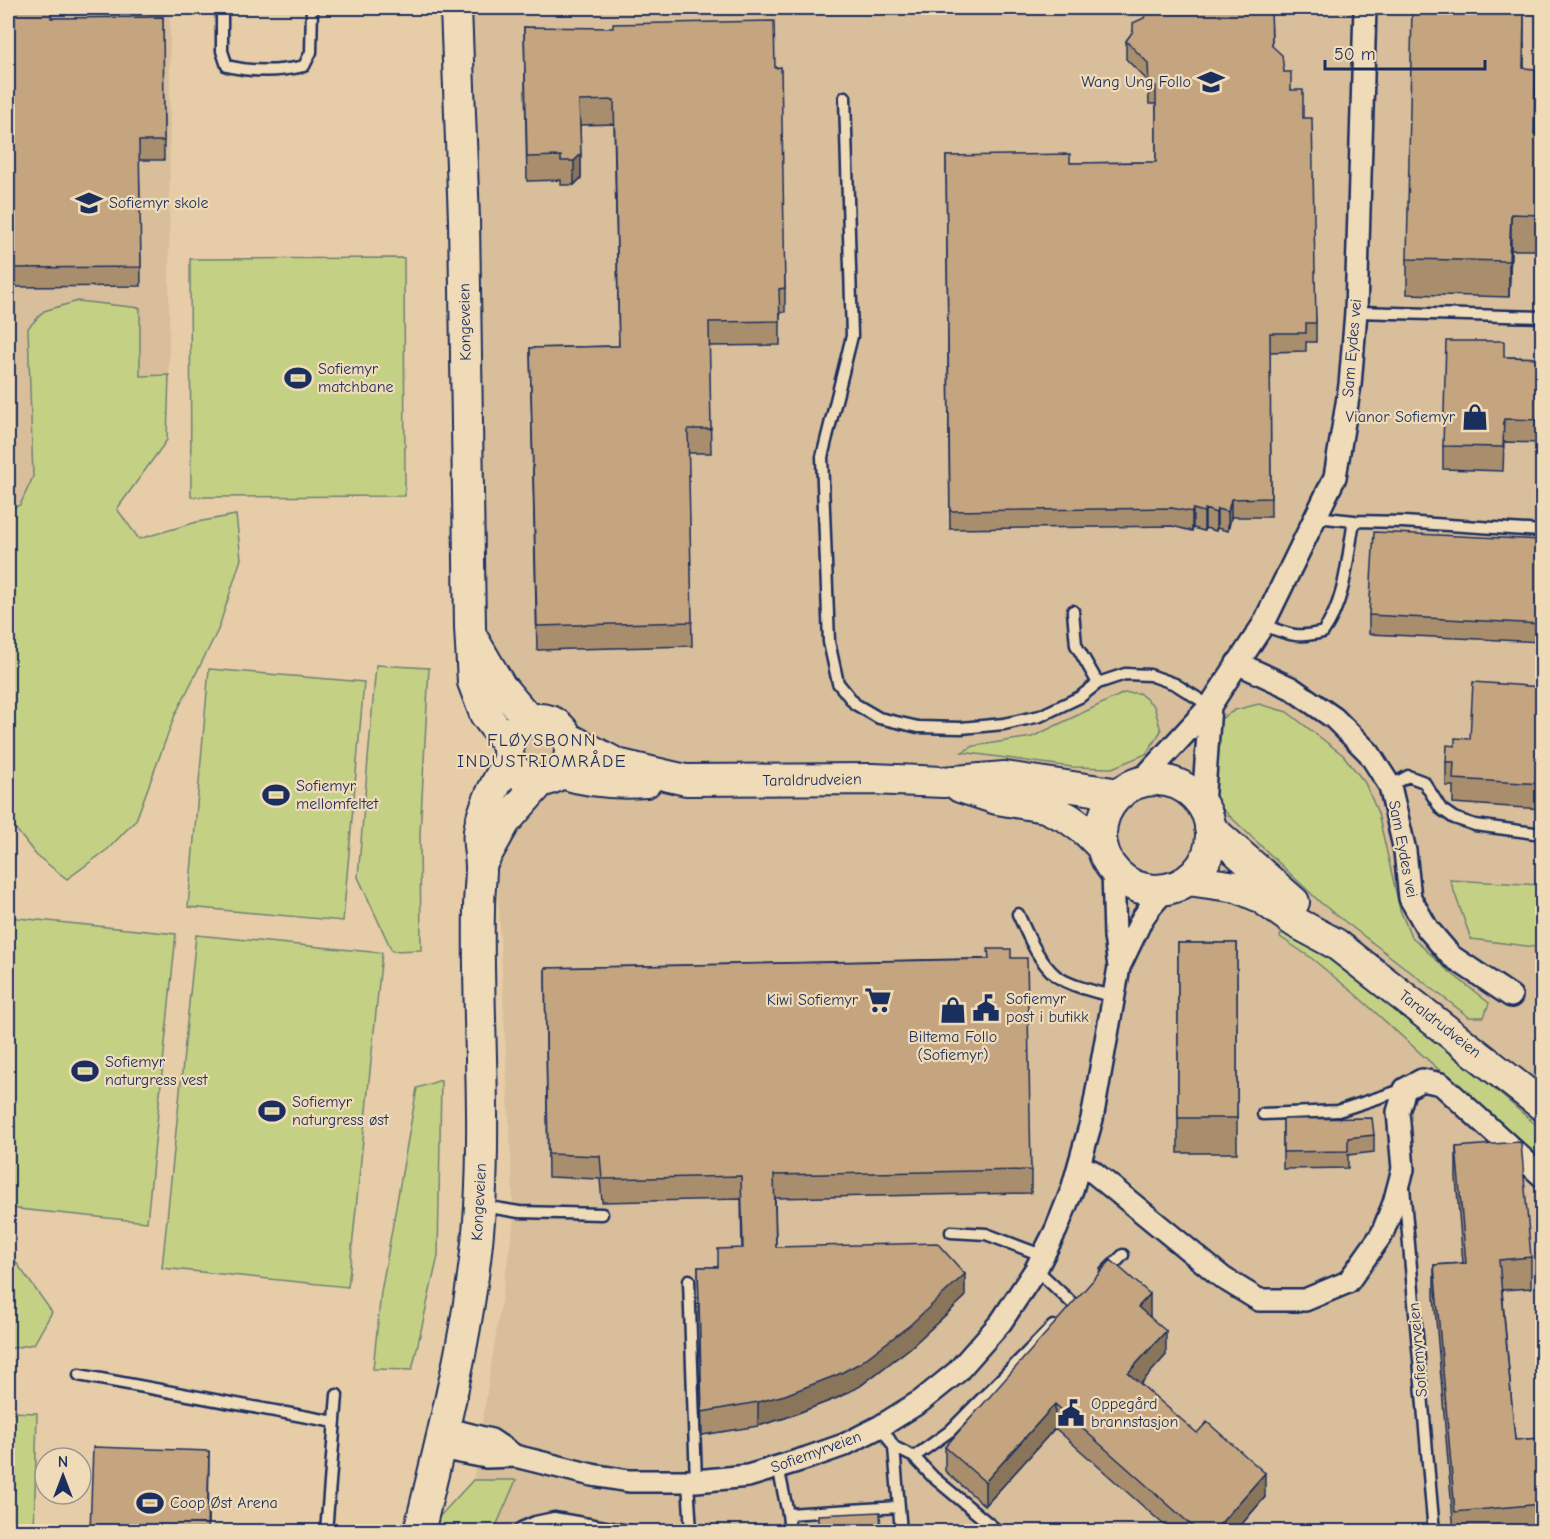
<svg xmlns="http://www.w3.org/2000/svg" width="1550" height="1539" viewBox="0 0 1550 1539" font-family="'Comic Neue',sans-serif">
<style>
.built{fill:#d8be9b}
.green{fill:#c4d185;stroke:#708072;stroke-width:1.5}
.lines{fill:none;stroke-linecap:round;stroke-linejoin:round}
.service-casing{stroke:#1b2f5e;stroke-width:15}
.minor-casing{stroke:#1b2f5e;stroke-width:26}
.secondary-casing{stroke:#1b2f5e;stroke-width:34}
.service{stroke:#f0dbb9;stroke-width:10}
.minor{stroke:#f0dbb9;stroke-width:21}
.secondary{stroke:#f0dbb9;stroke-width:30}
.wall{fill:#a98e6e;stroke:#1b2f5e;stroke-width:1.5}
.shaded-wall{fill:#89745a;stroke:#1b2f5e;stroke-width:1.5}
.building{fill:#c4a580;stroke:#1b2f5e;stroke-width:1.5}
.labels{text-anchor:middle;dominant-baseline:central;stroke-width:4.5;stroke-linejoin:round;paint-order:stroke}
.poi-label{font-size:16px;fill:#1b2f5e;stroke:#f0dbb9;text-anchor:start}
.street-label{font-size:16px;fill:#1b2f5e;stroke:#f0dbb9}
.neighbourhood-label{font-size:18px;letter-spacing:1.5px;fill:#1b2f5e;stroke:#f0dbb9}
</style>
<rect width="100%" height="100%" fill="#e6cda8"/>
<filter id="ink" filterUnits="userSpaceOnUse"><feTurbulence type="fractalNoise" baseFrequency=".0167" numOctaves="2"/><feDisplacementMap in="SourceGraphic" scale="12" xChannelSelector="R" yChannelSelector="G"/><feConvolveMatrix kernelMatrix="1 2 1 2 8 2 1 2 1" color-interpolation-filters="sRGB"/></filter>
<g filter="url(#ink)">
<!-- built -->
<path class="built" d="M8,8H170L169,375L140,376L28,328L33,477L20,505L8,509Z
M463,8H1542V886L1471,939L1542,948V1531H494L516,1481L473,1480L514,1220L493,787Z"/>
<!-- green -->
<path class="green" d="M404,258L405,496L191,497L190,259Z
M78,301L140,308V376L169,375L167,440L117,509L139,539L197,522L236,515L241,559L218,630L175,715L136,820L108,849L67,879L36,855L8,819V509L20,505L33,477L28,328L44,311Z
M376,665L429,668L420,834L421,950L392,951L358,877Z
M209,669L364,682L343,921L188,907Z
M1124,693H1139L1154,706L1161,731L1146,754L1112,768L1072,767L962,752L974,746L1032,737Z
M1259,704L1287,712L1343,755L1365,783L1378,813L1400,910L1411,936L1446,969L1489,1003L1484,1017H1469L1321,903L1216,803L1203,769L1217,721L1235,710Z
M1450,880L1542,885V948L1471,939Z
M8,917L176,934L147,1222L8,1208Z
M1284,926L1316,943L1431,1034L1542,1130V1163L1355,994L1310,957L1280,937Z
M196,935L382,953L348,1287L162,1268Z
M441,1080L438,1256L412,1370L373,1369L381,1292L417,1088Z
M8,1254L13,1258L52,1312L34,1344L8,1349Z
M8,1412L37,1413L34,1531H8Z
M473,1480H516L494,1531H435L438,1518Z"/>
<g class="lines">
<defs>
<path id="service" d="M222,8V51L227,66C252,72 279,72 304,66L311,52L312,8
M845,97L852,336L822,457L829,642L838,683L855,704L879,718L918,727L961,728L1004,724L1040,716L1080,697L1098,683L1125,674L1150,675L1175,684L1210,706
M1356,312L1542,317
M1316,517L1354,521L1403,522L1542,531
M1073,611L1076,645L1098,683
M1263,625C1288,634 1296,639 1323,632C1346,600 1347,559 1354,521
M1390,786L1408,776L1424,782L1441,809L1454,818L1475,825L1542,834
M1018,914C1028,935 1037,959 1055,975C1067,985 1098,993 1113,996
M1263,1114L1338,1111L1405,1089
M1404,1187L1434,1532
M483,1206L519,1212L602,1214
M951,1232L986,1234L1044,1256
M1036,1269L1074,1305
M1106,1272L1123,1255
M689,1280L696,1481
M79,1375L335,1422
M881,1426L894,1447L914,1457L933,1477L999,1532
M894,1447L901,1532
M914,1457L950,1431L1053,1326
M778,1467L788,1514L790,1532
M688,1482L691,1532
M788,1514L899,1507
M326,1532L337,1395
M519,1532L521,1528L535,1522L554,1518L634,1532"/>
<path id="minor" d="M1237,663L1291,688L1334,718L1369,753L1390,786L1405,851L1410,898L1427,928L1451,956L1511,996
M1140,782L1210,706L1263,625L1335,477L1350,385L1356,312L1365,8
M1203,805L1210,706
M1113,870L1115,936L1119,967
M1079,1166L1092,1171L1223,1278L1259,1300H1305L1348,1282L1382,1234L1394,1203L1403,1169L1398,1112L1405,1089L1422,1080L1441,1084L1542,1176
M444,1428L491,1440L515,1456
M439,1448L486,1457L515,1456L592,1475L629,1481H696L748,1476L807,1458L844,1445L881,1426L921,1401L957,1372L1001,1322L1036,1269L1056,1230L1072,1190L1092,1119L1119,967L1142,919L1151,906L1166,889"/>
<path id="secondary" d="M456,8L464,220L470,627L473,682L485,714L508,745
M473,639L501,687L529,720
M508 750a31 31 0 1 1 62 0a31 31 0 1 1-62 0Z
M568,738L617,764L686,780L872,779L943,782L1005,777L1120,794
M561,773C589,782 616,784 646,782
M1101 835a55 55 0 1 1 110 0a55 55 0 1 1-110 0Z
M960,787L997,799L1045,807L1068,818L1086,831L1103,848
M1210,828L1294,902
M483,861L505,822L541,781
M1188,880L1237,887L1260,897L1295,922L1336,944L1542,1105
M419,1532C445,1424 473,1318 480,1207C486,1107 477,1007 479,908C479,894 481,881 481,867C481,855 477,842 479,831C483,806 497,782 509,760"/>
</defs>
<!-- service casing -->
<use href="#service" class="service-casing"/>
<!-- minor casing -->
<use href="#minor" class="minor-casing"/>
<!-- secondary casing -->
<use href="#secondary" class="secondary-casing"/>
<!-- service -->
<use href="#service" class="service"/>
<!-- minor -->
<use href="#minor" class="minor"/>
<!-- secondary -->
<use href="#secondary" class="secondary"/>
</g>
<!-- wall -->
<path class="wall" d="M8,8L51,18L163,17L164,160H139L141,286L13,287L12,141H8Z
M1151,8H1322V9L1271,10L1272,46L1284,72L1303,118L1316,323V342H1306V351L1270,352L1271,517H1231L1228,531L1217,528L1216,531L1205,528L1204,531L1193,528L1192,531L1172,526L950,529L946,156L1070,163L1156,162V104H1149L1148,81L1126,59V41L1144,18Z
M1519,12L1524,47V68L1535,104V134H1542V250H1511L1509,297L1407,294V259Z
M524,27L775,68L785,288V312L780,313V345L709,346L711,453H688L692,646L537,650L530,348L619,346L614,124L580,125L581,178L574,185H561V180L527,181Z
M1504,357L1542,358V443L1504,442L1503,471L1443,469V446Z
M1542,540V642L1369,634V615Z
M1542,687V809L1453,803V786H1446V762L1455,746L1470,739Z
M1178,943H1237V1153H1178Z
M1011,958L1031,1170V1193L775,1198L776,1247L965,1297L910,1348L860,1386L837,1398L785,1418L758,1426L702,1435L698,1267H718L742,1248L741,1199L602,1202L600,1179L548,1177L545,968Z
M1283,1119L1374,1135V1152L1348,1155V1168L1283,1169Z
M1456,1147L1531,1257V1288L1502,1290L1515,1440L1542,1438V1532H1454L1434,1296V1265L1463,1263L1456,1178Z
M1150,1316L1166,1355L1140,1384L1265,1497L1235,1532H1172L1055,1428L985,1506L945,1471V1447Z"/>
<!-- shaded-wall -->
<path class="shaded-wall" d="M1524,12V47L1523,104V68Z
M1535,69V104L1534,170V134Z
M581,154V178L574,185V161Z
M1511,214V250L1509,297V261Z
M1231,499V517L1228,531V512Z
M1193,509V528L1192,531V512Z
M1205,509V528L1204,531V512Z
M1217,509V528L1216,531V513Z
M965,1274V1297L910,1348L860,1386L837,1398L785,1418L758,1426V1402Z
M1150,1294V1319L1138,1307Z
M1166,1331V1355L1128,1398V1373Z
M1055,1404V1428L985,1506V1482Z
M209,1451L208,1532H207Z
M1265,1473V1497L1235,1532H1213Z"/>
<!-- building -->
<path class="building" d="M8,8H51V18L163,17L164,141H139L141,267L13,268L12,122H8Z
M1151,8H1271L1272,46L1282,55L1284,72H1291V90H1303V118H1312L1316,323H1306V333H1270L1271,498L1231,499L1228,512L1217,509L1216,513L1205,509L1204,512L1193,509L1192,512L1172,508L950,511L946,156L1070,154V163L1156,162V86H1149L1148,63L1126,41L1133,31V23L1144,18Z
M1412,8H1518V12H1524L1523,68L1535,69L1534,134H1542V215L1511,214L1509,261L1407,259Z
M774,21L775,68L781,67L785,288L779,289L780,321L709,322L711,429H688L692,622L537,626L530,348L619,346L614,100L579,101L581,154L574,161H561V156L527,157L524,27L613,28V24Z
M1446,341H1504V357L1542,358V420L1504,419L1503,447L1443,446Z
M1374,532L1542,540V624L1369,615Z
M1473,682L1542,687V784L1453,779L1454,762H1446L1447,745L1455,746V738L1470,739Z
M1178,943H1237V1118H1178Z
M988,949H1011V958H1027L1031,1170L774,1175L776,1247L937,1243L965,1274L910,1325L860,1363L837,1375L785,1395L758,1402L702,1412L698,1267H718V1249L743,1248L741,1176L602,1179L600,1156L548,1154L545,968L989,959Z
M1372,1118L1374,1135L1348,1138V1151L1283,1152V1119Z
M1519,1142L1521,1143L1531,1257L1499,1260L1515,1440L1542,1438V1504L1455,1512L1434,1265L1466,1263L1456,1147Z
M1111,1260L1150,1294L1138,1307L1166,1331L1128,1373L1197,1433L1207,1422L1265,1473L1213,1532H1199L1055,1404L985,1482L945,1447Z
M93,1447L209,1451L207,1532H90Z
M880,1512L881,1532H818V1515Z
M1308,1526L1312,1532H1300Z"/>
</g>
<!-- icons -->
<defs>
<symbol id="school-bare" viewBox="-9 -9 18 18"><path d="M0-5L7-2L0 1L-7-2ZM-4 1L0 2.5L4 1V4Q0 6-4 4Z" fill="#1b2f5e" stroke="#f0dbb9" stroke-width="2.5" paint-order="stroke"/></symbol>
<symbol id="stadium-bare" viewBox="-9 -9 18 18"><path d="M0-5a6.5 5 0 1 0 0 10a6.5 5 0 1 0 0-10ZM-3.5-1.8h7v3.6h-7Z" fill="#1b2f5e" stroke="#f0dbb9" stroke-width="2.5" paint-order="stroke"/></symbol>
<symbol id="shop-bare" viewBox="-9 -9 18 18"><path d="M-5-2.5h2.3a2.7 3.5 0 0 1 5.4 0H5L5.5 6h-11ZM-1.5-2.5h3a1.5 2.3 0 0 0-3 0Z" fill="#1b2f5e" stroke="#f0dbb9" stroke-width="2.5" paint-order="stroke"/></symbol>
<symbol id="supermarket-bare" viewBox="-9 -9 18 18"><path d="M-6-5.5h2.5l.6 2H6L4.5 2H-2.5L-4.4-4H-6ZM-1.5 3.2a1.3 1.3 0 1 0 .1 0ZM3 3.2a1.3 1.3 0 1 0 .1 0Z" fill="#1b2f5e" stroke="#f0dbb9" stroke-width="2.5" paint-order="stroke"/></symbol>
<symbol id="civic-bare" viewBox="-9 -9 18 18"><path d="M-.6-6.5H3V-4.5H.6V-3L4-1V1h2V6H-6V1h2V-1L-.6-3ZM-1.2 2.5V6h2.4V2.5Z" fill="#1b2f5e" stroke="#f0dbb9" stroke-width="2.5" paint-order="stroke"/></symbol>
</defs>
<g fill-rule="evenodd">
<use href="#school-bare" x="1192" y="63" width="38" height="38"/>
<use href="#school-bare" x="70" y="184" width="38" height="38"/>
<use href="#stadium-bare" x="279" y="359" width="38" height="38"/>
<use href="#shop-bare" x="1456" y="398" width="38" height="38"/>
<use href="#stadium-bare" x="257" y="776" width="38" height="38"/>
<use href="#supermarket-bare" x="859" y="981" width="38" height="38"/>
<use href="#civic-bare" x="967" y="989" width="38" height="38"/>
<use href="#shop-bare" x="934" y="991" width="38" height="38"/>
<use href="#stadium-bare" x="66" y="1052" width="38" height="38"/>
<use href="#stadium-bare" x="253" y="1092" width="38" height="38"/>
<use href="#civic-bare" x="1052" y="1394" width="38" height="38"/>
<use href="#stadium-bare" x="131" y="1484" width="38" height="38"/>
</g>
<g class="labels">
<!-- poi labels -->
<g class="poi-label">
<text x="1191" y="82" text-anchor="end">Wang Ung Follo</text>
<text x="109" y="203">Sofiemyr skole</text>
<text x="318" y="369">Sofiemyr<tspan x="318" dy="18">matchbane</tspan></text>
<text x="1455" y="417" text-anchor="end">Vianor Sofiemyr</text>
<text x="296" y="786">Sofiemyr<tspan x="296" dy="18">mellomfeltet</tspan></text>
<text x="1006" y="999">Sofiemyr<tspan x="1006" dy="18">post i butikk</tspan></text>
<text x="858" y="1000" text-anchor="end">Kiwi Sofiemyr</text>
<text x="953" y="1037" text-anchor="middle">Biltema Follo<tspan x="953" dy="18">(Sofiemyr)</tspan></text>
<text x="105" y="1062">Sofiemyr<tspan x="105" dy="18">naturgress vest</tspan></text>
<text x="292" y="1102">Sofiemyr<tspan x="292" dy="18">naturgress øst</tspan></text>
<text x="1091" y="1404">Oppegård<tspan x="1091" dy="18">brannstasjon</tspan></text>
<text x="170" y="1503">Coop Øst Arena</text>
</g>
<!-- street labels -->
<g class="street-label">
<text transform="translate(465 322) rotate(-91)">Kongeveien</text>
<text transform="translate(1352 348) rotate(-85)">Sam Eydes vei</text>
<text transform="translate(812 780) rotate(-1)">Taraldrudveien</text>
<text transform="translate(1403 849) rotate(79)">Sam Eydes vei</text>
<text transform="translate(1440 1024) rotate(38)">Taraldrudveien</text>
<text transform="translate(479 1202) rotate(-87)">Kongeveien</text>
<text transform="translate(1418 1350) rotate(-95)">Sofiemyrveien</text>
<text transform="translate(816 1452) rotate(-20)">Sofiemyrveien</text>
</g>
<!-- neighbourhood labels -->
<g class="neighbourhood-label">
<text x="542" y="740">FLØYSBONN<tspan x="542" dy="21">INDUSTRIOMRÅDE</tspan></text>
</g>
</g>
<!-- margin -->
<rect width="1550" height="1539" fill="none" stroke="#f0dbb9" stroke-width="30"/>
<rect x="15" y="15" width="1520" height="1509" fill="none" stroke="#1b2f5e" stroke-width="2" filter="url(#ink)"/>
<!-- north arrow -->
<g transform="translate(63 1476)"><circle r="28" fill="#f0dbb9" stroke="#9b9695" stroke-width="1.5"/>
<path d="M0-4.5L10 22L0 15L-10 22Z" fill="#1b2f5e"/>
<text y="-9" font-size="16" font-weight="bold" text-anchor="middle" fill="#1b2f5e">N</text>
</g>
<!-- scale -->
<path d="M1325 60v9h160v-9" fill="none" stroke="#1b2f5e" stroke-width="3"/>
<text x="1334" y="60" font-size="18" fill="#1b2f5e" stroke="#f0dbb9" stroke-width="4.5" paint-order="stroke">50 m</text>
</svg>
